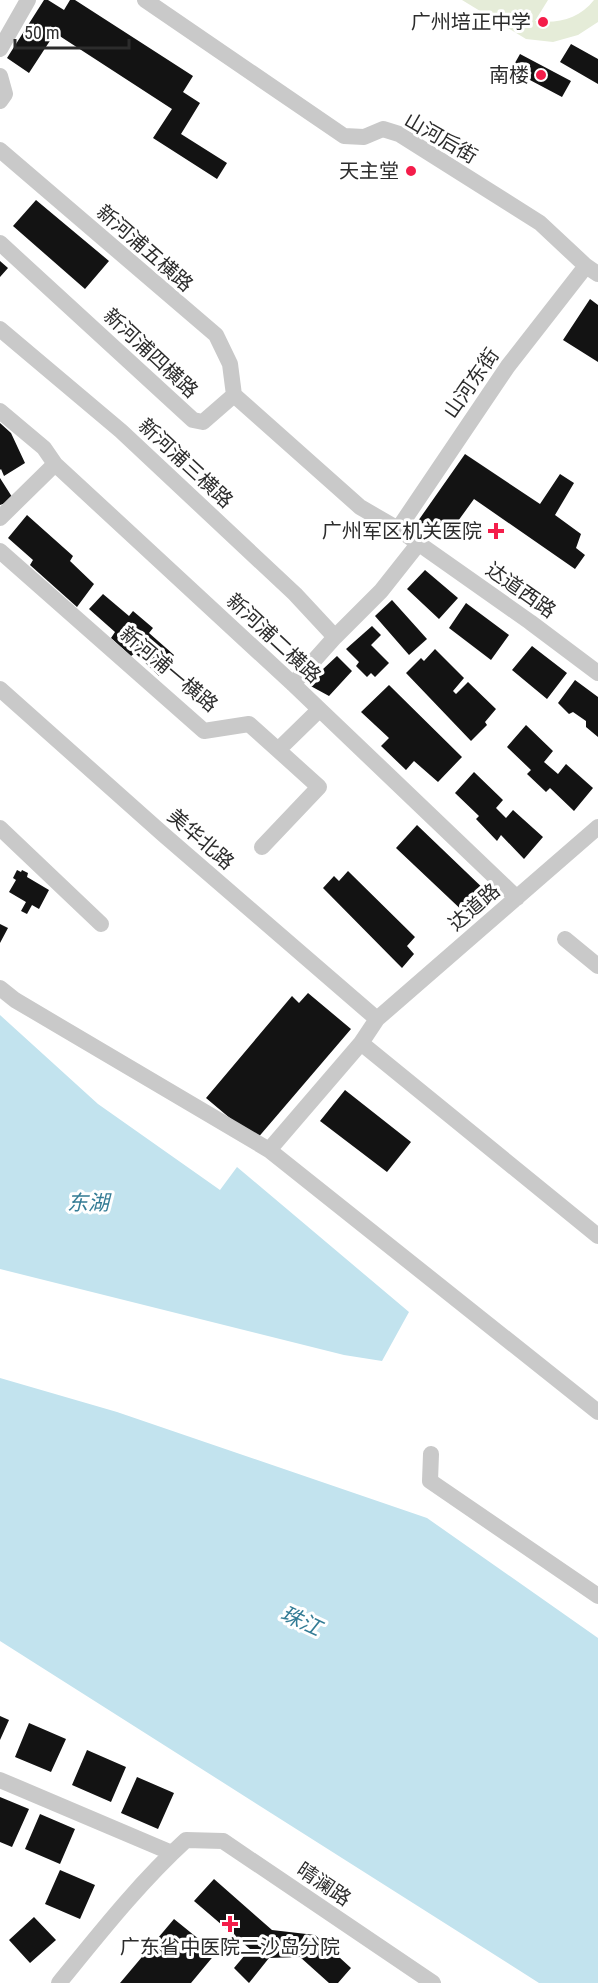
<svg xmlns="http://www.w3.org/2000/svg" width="598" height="1983" viewBox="0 0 598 1983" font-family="'Roboto Condensed','Noto Sans SC',sans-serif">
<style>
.green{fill:#e5ecd8}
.water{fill:#c2e3ee}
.building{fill:#131313}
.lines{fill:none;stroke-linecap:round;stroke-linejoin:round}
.minor{stroke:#c9c9c9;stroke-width:16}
.poi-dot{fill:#f41d4a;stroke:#fff;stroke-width:2}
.labels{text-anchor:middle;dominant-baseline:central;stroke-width:6;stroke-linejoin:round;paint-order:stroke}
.poi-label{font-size:20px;fill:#2c2c2c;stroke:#fff;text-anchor:end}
.street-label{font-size:20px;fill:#2c2c2c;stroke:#fff}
.water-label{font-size:21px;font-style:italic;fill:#347c95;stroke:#fff}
</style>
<rect width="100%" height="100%" fill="#fff"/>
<!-- green -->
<path class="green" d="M462,0H548L535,21C558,24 579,19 594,0H598V22L578,35L553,42L526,39Z"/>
<!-- water -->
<path class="water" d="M0,1015L98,1104L220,1190L237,1167L409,1312L382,1361L344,1355L0,1269Z
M0,1378L117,1412L427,1518L598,1638V1983H539L0,1641Z"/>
<!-- building -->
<path class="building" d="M44,0H48L64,10L70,0H75L193,76L183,92L200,103L181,134L227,163L217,179L153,138L172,109L55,33L29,73L7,58Z
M571,44L598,59V84L560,62Z
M520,54L571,81L562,97L511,70Z
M36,200L109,261L85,289L13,226Z
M0,261L8,268L0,277Z
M590,299L598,305V362L563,340Z
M0,423L11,433L25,463L4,476L1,469L0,470Z
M465,454L540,504L560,474L574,483L555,515L581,534L576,548L585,555L575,569L474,499L445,539L418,521Z
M0,478L14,500L0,505Z
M27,515L73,556L70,561L94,584L77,607L30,565L33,560L8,538Z
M425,570L458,598L439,619L407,589Z
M103,594L129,616L133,611L153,628L149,633L174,655L159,676L135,653L131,656L111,638L115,632L89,609Z
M392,600L427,639L409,655L375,616Z
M466,603L509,635L491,660L449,628Z
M372,626L381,635L371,645L389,663L375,677L371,673L367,677L356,666L359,662L346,649Z
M532,646L567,673L547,699L512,670Z
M435,649L464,678L453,691L456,694L468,682L496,709L485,722L487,725L471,741L406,673L421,658L424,661Z
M337,656L352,671L329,696L307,684Z
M575,680L598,697V737L586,727V721L573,712L569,714L558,703Z
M389,685L462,757L438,782L414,761L406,770L381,746L389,738L361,712Z
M526,725L553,751L544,762L558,774L566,764L593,788L574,811L550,788L546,792L527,774L531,770L507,747Z
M474,772L503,800L496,808L506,818L513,810L543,837L524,859L501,835L497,841L476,819L479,816L455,793Z
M417,825L489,894L468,916L396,848Z
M17,870L21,872L22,870L28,873L27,877L49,890L39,909L32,905L27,914L21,911L26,902L9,892L16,880L13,878Z
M348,871L415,937L407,946L414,954L402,968L323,888L334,876L339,881Z
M0,924L8,928L0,943Z
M308,993L351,1029L256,1140L206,1098L292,996L299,1003Z
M345,1090L411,1142L387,1172L320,1121Z
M0,1716L9,1720L0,1740Z
M29,1723L66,1739L51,1772L15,1757Z
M87,1750L126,1767L111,1802L72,1785Z
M137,1777L174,1793L158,1829L121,1813Z
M0,1797L29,1809L12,1847L0,1842Z
M40,1814L75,1829L60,1864L25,1849Z
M60,1870L95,1885L80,1919L45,1904Z
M214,1879L272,1930L315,1935L351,1968L338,1983H329L300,1957L269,1958L249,1983L234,1968L250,1949L194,1901Z
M34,1917L56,1940L30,1963L9,1940Z
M174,1919L216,1953L191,1983H120Z"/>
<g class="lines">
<!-- minor -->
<path class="minor" d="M145,0L344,136L364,137L383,129L399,134L540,223L586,266L598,274
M0,49L28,0
M0,76L5,94L0,101
M0,150L216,335L230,364L234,395
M0,243L193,420L203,422L234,395
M0,329L121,431L295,594L335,637
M234,395L360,507L398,529L530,622L598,673
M0,411L44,448L55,464L293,684L517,898
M0,518L55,464
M398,529L508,366L586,266
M0,551L204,731L249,724L278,750L319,710
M293,684L335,637L381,591L419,543
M0,689L164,835L377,1019
M598,827L377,1019L361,1043L598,1236
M0,828L101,924
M262,847L319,787L278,750
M565,939L598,966
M0,988L15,1000L269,1150L598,1412
M269,1150L361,1043
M431,1454L430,1481L598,1596
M0,1780L172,1853
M59,1983C99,1934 139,1883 186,1840L223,1841L433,1983"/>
</g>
<!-- markers -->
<g class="poi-dot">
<circle cx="543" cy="22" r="6"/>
<circle cx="541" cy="75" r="6"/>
<circle cx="411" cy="171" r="6"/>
<path d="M493 522h6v6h6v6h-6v6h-6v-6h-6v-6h6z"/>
<path d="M227 1915h6v6h6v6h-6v6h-6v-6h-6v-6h6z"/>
</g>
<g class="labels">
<!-- poi labels -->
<g class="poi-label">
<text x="531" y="22">广州培正中学</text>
<text x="529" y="75">南楼</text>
<text x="399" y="171">天主堂</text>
<text x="482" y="531">广州军区机关医院</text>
<text x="230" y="1947" text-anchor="middle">广东省中医院二沙岛分院</text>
</g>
<!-- street labels -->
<g class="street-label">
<text transform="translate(441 138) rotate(30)">山河后街</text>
<text transform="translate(145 248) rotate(41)">新河浦五横路</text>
<text transform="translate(151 353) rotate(43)">新河浦四横路</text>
<text transform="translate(471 383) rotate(-55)">山河东街</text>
<text transform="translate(186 463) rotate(43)">新河浦三横路</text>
<text transform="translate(521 590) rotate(35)">达道西路</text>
<text transform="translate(274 638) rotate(43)">新河浦二横路</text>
<text transform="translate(169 669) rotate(40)">新河浦一横路</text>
<text transform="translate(201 839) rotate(41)">美华北路</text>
<text transform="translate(474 907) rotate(-41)">达道路</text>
<text transform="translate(324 1884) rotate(34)">晴澜路</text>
</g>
<!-- water labels -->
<g class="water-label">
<text x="88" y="1203">东湖</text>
<text transform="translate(301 1621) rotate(25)">珠江</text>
</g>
</g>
<!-- scale -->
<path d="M15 39v9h114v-9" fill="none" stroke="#2c2c2c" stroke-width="3"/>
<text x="24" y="39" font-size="18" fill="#2c2c2c" stroke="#ffffff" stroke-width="4.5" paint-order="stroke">50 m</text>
</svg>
